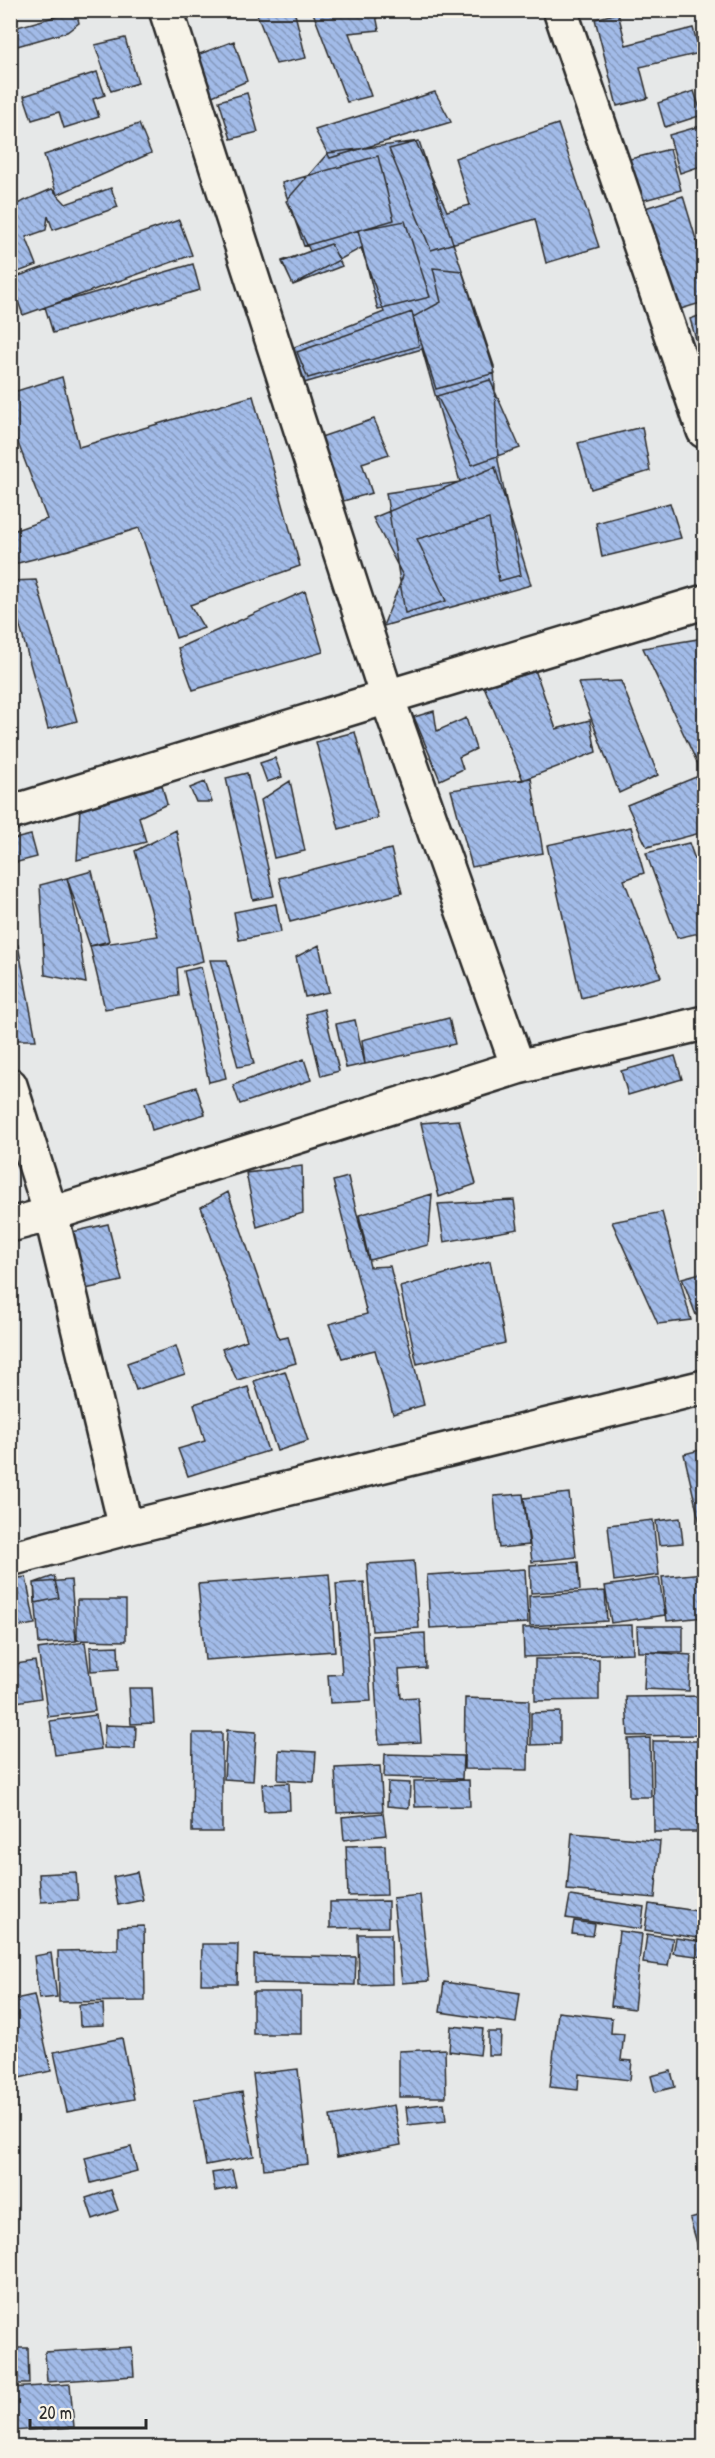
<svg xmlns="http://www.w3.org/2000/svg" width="715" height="2458" viewBox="0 0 715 2458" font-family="'Patrick Hand',sans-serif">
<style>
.building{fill:url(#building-back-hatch);stroke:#2b2b2b;stroke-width:1.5}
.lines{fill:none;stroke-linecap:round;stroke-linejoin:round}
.minor-casing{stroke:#2b2b2b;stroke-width:38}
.minor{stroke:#f7f3e8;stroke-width:33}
</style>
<defs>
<pattern id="building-back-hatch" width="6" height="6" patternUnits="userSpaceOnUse" patternTransform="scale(1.5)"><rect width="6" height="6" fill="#a2bbe8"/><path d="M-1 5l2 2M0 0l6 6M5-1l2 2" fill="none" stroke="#8498bc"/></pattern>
</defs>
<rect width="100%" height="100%" fill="#e6e8e8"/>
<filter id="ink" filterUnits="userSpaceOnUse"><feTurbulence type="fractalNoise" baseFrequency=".0167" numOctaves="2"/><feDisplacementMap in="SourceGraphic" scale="12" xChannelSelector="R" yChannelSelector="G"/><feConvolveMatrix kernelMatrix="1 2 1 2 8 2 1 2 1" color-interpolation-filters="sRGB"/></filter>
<g filter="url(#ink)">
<!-- building -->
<path class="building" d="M261,10H294L306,58L276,64L256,12Z
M312,10H375L379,30L349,33L371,96L347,102Z
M76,11L79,23L67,32L10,48V29Z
M618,13L626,45L693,28L700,53L640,67L648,98L617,106L595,19Z
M125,38L138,83L111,91L95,45Z
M234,41L247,81L210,97L197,55Z
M97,72L105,95L93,99L99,117L64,128L59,112L32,120L24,96Z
M694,91L702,115L665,127L658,103Z
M435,92L451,122L330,158L315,130Z
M247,93L258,132L231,139L219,101Z
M139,124L151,153L57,195L44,155Z
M558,124L599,247L546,263L535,219L431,250L389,149L416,142L447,211L470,205L455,158Z
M704,125V165L680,173L669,135Z
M419,141L494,366L498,460L521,575L499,581L489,519L417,539L446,601L405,613L386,493L460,482L422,349L304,383L292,348L384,312L361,248L293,285L282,262L310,251L286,201L328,153Z
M670,149L681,190L637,202L626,160Z
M378,156L394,220L304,246L282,183Z
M111,188L118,207L53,230L48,216L46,230L26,237L37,265L10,275V207L52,189L66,204Z
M683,196L704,266V302L674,311L642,209Z
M179,220L192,255L23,315L10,279Z
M405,221L430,297L378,310L358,230Z
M331,244L342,266L293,285L282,261Z
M193,264L200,290L53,333L45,307Z
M433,268L462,271L495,373L436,389L413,317L441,302Z
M412,312L419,346L308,378L297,352Z
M704,314V367L690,319Z
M62,377L79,447L253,396L300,566L190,605L204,628L176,638L139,528L69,550L10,565V532L47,519L10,422V393Z
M490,380L520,448L472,465L437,396Z
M374,419L389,454L362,463L372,493L336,503L318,438Z
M642,427L650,471L591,489L578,443Z
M495,467L531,585L383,626L403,576L373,518Z
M670,503L681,538L602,557L596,523Z
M36,580L77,721L48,729L10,590V581Z
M305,591L323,652L193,690L178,648Z
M704,638V777L643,648Z
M533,664L556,729L590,720L596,752L523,780L483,684Z
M621,681L658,775L619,793L578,683Z
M434,711L437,731L466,718L476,749L459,757L463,769L440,780L414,717Z
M355,732L378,818L339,829L316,742Z
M275,758L282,777L267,782L260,763Z
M247,773L274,896L253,900L226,778Z
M701,775L704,783V832L647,847L627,805Z
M531,778L543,853L472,867L451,790Z
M290,781L305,851L274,858L261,800Z
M161,782L167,804L139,817L146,842L77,860L80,808Z
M205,782L212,802H196L190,788Z
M631,827L644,873L624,880L661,977L581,998L547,845Z
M176,830L203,961L177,968L179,996L105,1009L90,946L158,936L135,851Z
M31,835L37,857L10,864V840Z
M689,843L704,884V932L677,938L646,853Z
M391,849L402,893L290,922L279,878Z
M92,871L109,941L90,946L67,878Z
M67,878L75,911L86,983L45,975L40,885Z
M276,904L281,932L239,940L234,912Z
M18,945L36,1040H10V947Z
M319,945L329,992L305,997L296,957Z
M210,960H227L254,1064L238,1067Z
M201,967L226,1078L209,1082L184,971Z
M324,1009L339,1071L321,1076L306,1014Z
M449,1018L455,1044L365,1064L362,1040Z
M355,1020L365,1064L346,1068L336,1024Z
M675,1056L682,1079L628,1095L621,1071Z
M304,1059L311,1080L240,1104L233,1085Z
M196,1087L205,1114L152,1130L145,1103Z
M459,1120L476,1184L439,1197L421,1123Z
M302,1166L303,1213L257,1227L246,1173Z
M348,1177L370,1267L390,1266L424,1405L393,1414L375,1350L342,1358L329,1324L367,1314L333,1181Z
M228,1192L279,1339L288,1337L296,1363L237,1380L222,1349L247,1340L201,1207Z
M432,1194L428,1245L369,1260L359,1215Z
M514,1200L518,1229L444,1242L438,1204Z
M662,1212L691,1320L658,1324L612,1222Z
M108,1224L122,1281L76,1291L63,1234Z
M490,1261L505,1343L417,1364L400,1287Z
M704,1272V1312L696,1315L682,1278Z
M176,1346L185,1374L136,1390L127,1363Z
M285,1371L308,1441L277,1451L254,1381Z
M248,1387L268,1451L188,1476L178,1449L205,1441L194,1404Z
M704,1449V1542L684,1454Z
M569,1493L576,1557L532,1562L524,1498Z
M523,1494L529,1545L499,1548L494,1496Z
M680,1518L683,1543L659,1545L656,1521Z
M653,1520L659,1575L614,1581L608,1525Z
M414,1561L419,1628L372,1631L367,1564Z
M578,1562L580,1590L531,1593L530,1565Z
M525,1569L528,1623L430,1628L427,1575Z
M704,1573V1617L667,1621L662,1577Z
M329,1574L335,1651L205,1660L198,1584Z
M54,1576L59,1598L35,1603L34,1583Z
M26,1577L35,1624L10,1628V1579Z
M659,1578L665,1615L611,1623L605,1586Z
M71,1580L76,1641L39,1644L34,1583Z
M364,1582L371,1701L330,1703L328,1675L342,1674L336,1584Z
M605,1591L607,1621L530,1626L529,1596Z
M77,1600H126V1641L77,1640Z
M632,1625L633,1653L524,1657L523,1628Z
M637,1626H683V1652H638Z
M425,1633L426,1668L399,1670L401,1698L418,1697L421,1742L379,1744L372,1636Z
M85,1642L95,1711L48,1717L38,1649Z
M118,1646L119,1669L91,1671L90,1647Z
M646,1652L691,1655L689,1691L644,1689Z
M535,1659H599V1700L535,1701Z
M35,1661L41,1698L10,1703V1665Z
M129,1688H152L154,1723L131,1724Z
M704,1696V1735L628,1736L626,1697Z
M465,1698L529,1700L528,1770L464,1769Z
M560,1712V1744L531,1745V1713Z
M96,1715L101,1749L55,1755L50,1721Z
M105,1725L136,1726L135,1749L104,1748Z
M227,1730L256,1732L253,1781L224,1779Z
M193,1733H222V1832H192Z
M650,1738L651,1797H629L628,1739Z
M653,1741H704V1832H654Z
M279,1750L316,1752L314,1782L278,1780Z
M385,1754L463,1756L462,1779L384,1777Z
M380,1766L383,1811L337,1813L335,1768Z
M469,1780L470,1806L415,1807L414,1781Z
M388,1782L410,1783L409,1808L387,1806Z
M289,1783L290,1810L264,1811L262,1784Z
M383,1813L386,1835L344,1840L342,1817Z
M572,1833L660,1841L655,1898L567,1890Z
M385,1845L387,1895L348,1896L346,1846Z
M76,1872L78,1900L41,1902L39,1874Z
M137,1872L143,1900L118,1905L113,1877Z
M420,1895L429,1981L402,1983L393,1898Z
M570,1896L644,1907L641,1929L566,1918Z
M388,1901V1927L330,1928V1902Z
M649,1904L704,1912V1939L645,1930Z
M574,1921L595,1924L593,1936L572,1934Z
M144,1926L145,2001L59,2002L58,1951L118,1950V1927Z
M619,1931L642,1934L634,2009L611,2006Z
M358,1934H391L392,1984L359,1985Z
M647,1934L673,1938L668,1966L643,1963Z
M676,1938L704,1942V1957L673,1953Z
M202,1944H238L237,1984H201Z
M51,1953L57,1997L39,1999L34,1956Z
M254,1955L356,1957L355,1985L254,1983Z
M444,1982L520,1993L516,2023L440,2012Z
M253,1992H301V2034H253Z
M34,1995L51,2071L10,2080V2000Z
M103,2004L104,2025L80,2026L79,2005Z
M558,2012L612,2018L611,2033L624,2034L621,2060L632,2061L630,2080L579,2074L578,2090L550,2087Z
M451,2026L483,2029L480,2055L449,2051Z
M488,2032H501L500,2055H488Z
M122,2038L134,2099L67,2112L54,2052Z
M445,2049L446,2097H399V2051Z
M298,2069L308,2164L264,2169L253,2074Z
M671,2071L675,2087L655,2092L651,2076Z
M242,2092L254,2156L206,2165L194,2100Z
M444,2103L446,2121L408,2125L406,2107Z
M394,2105L401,2145L337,2157L330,2116Z
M131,2147L137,2171L91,2183L85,2158Z
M232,2170L236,2187L215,2191L212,2173Z
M111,2190L118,2210L93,2219L86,2198Z
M704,2215V2256L701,2257L690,2219Z
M132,2347L134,2376L47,2382L45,2352Z
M10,2348H28L29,2384H10Z
M70,2384L74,2427L10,2431V2388Z"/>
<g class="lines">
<defs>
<path id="minor" d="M166,10L387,697L518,1067
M560,10L704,431
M10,813L387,697L704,602
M10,1085L51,1214L126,1528
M10,1225L51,1214L518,1067L704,1023
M10,1559L126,1528L704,1387"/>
</defs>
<!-- minor casing -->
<use href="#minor" class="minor-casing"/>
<!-- minor -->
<use href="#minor" class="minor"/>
</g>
</g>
<!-- margin -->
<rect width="715" height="2458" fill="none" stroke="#f7f3e8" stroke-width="36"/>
<rect x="18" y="18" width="679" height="2422" fill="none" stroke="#2b2b2b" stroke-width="2" filter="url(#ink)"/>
<!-- scale -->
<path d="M30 2419v9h116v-9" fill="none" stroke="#2b2b2b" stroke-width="3"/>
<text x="39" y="2419" font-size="18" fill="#2b2b2b" stroke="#f7f3e8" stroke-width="4.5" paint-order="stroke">20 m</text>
</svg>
